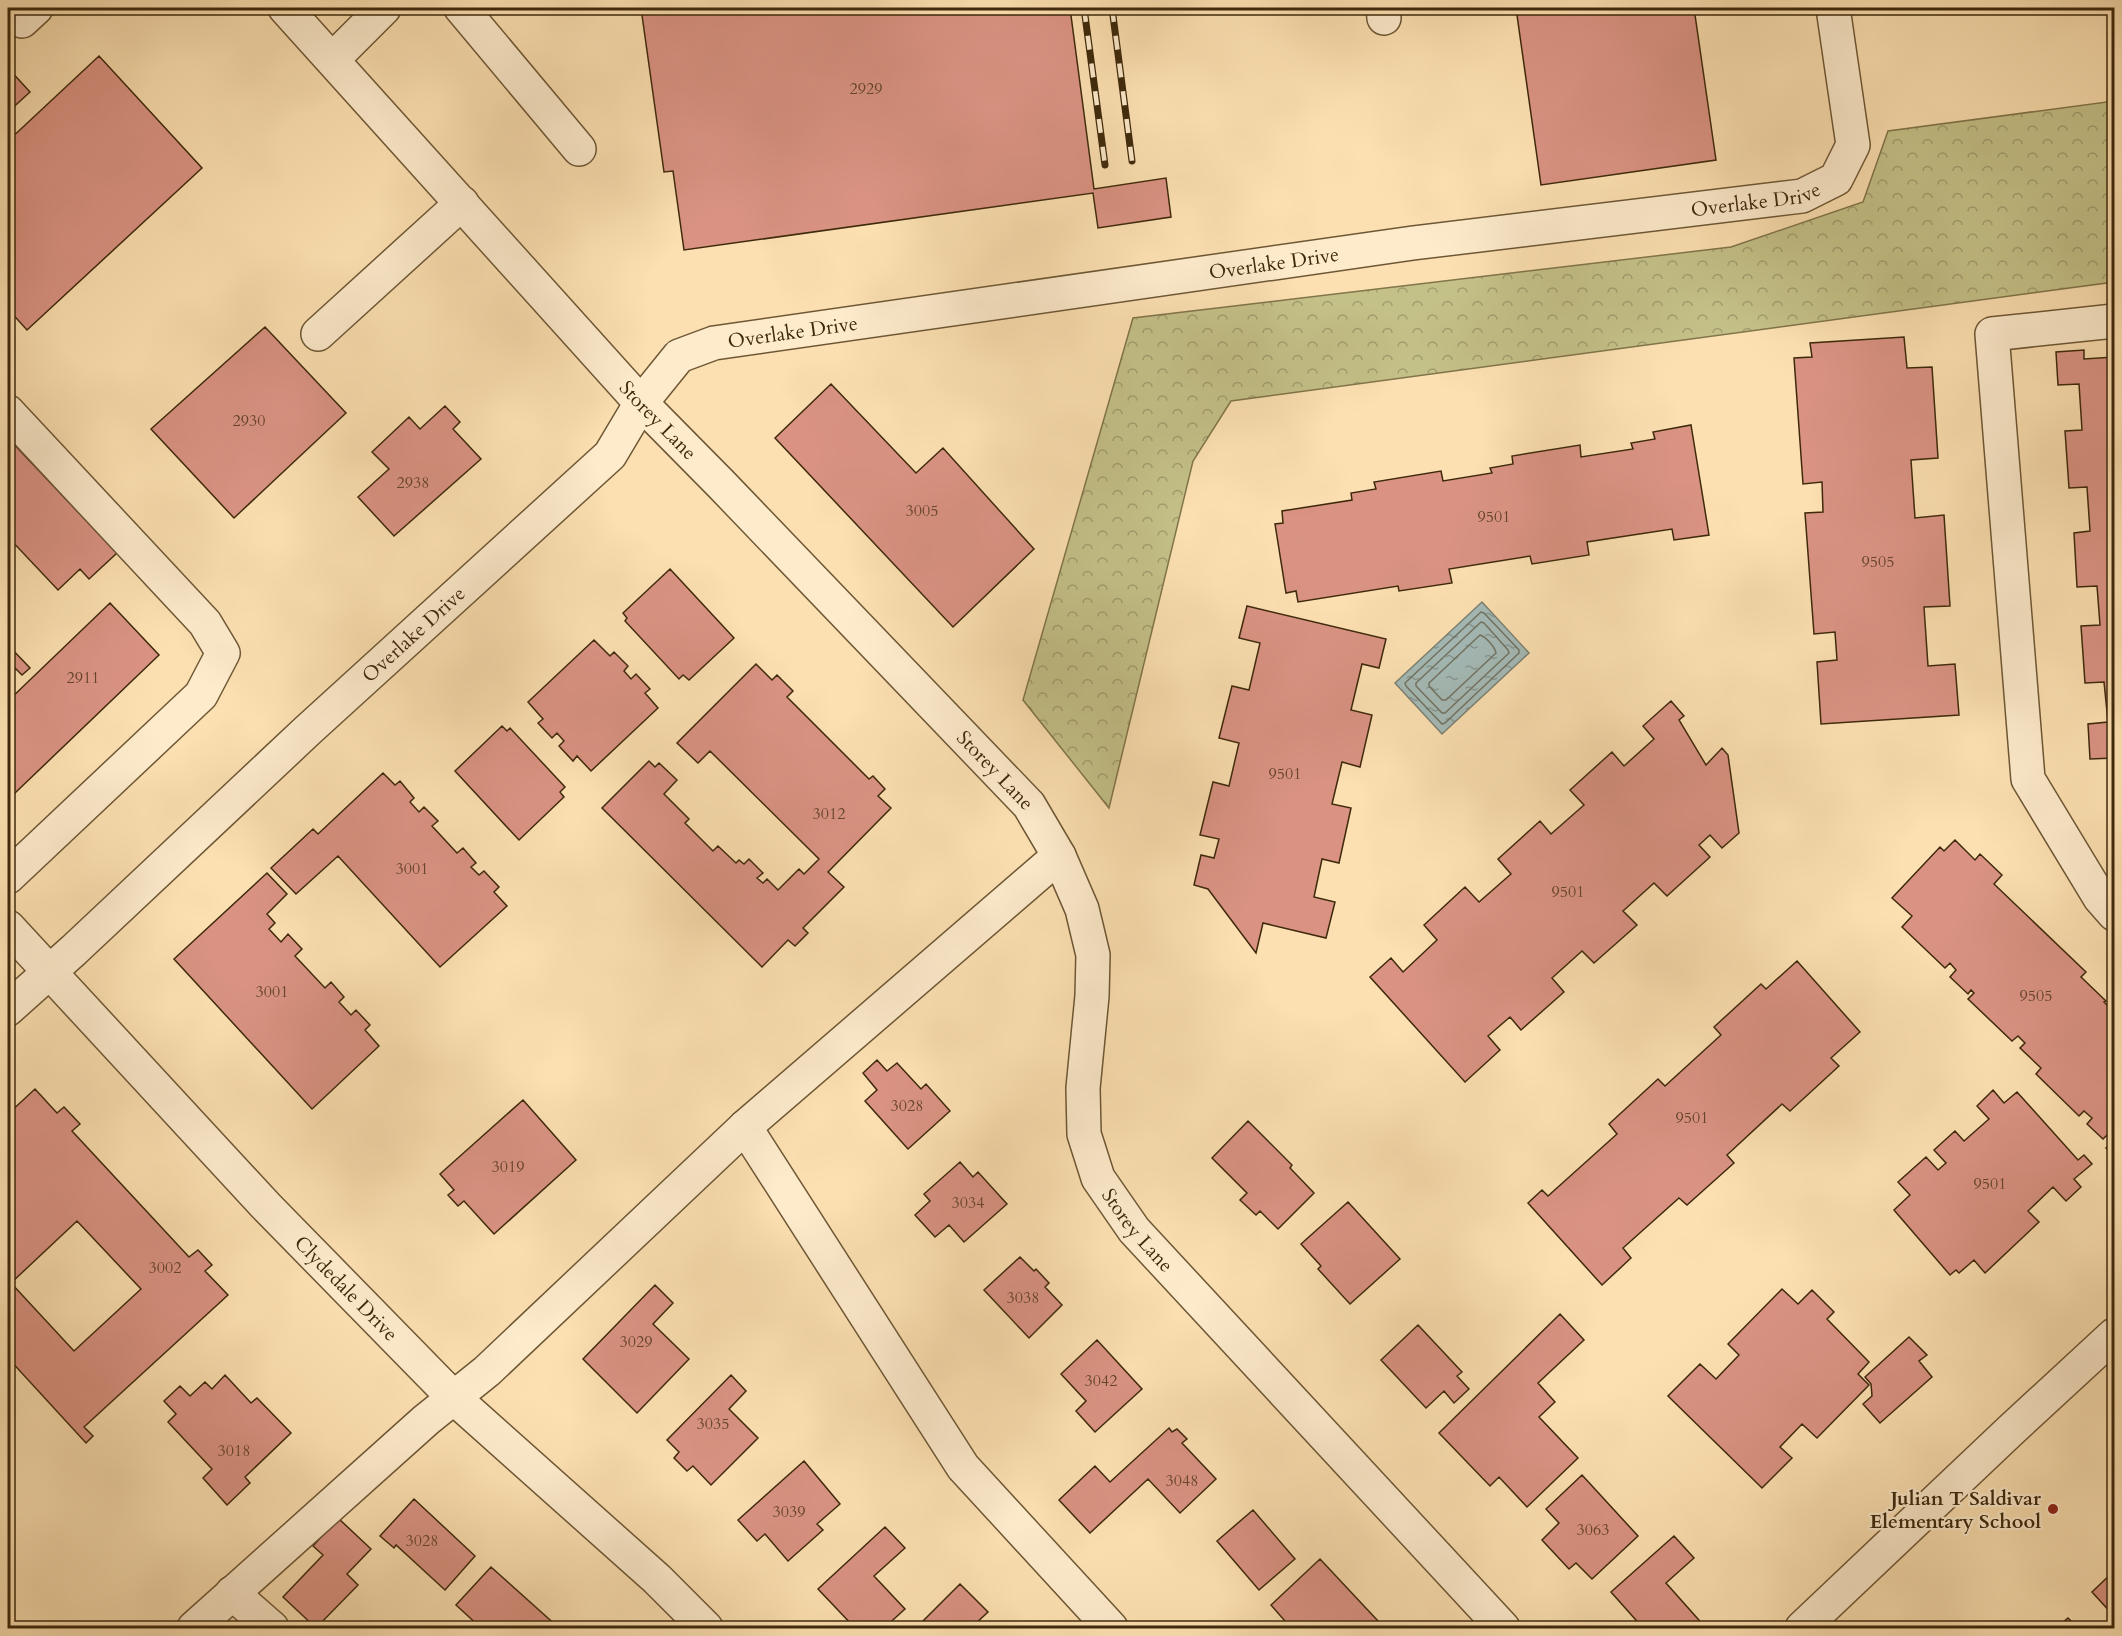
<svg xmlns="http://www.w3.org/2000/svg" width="2122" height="1636" viewBox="0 0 2122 1636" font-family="Cardo,serif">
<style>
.forest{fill:url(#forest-crowns);stroke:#81754a;stroke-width:1.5}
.water{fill:url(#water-ripples);stroke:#7b8073;stroke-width:1.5}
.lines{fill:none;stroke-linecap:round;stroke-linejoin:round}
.shore{stroke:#717262;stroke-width:1.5}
.building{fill:#da9383;stroke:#3e290c;stroke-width:1.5;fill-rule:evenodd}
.minor-casing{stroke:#6e5735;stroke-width:36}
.minor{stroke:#fdebcc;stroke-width:33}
.rail-casing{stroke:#3e290c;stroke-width:7}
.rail{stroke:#fdebcc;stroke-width:4.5;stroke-dasharray:14;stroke-linecap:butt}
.poi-dot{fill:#8f2418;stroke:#fdebcc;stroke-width:2}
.labels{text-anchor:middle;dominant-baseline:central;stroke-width:4.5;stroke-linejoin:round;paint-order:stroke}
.number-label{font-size:16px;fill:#65442a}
.street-label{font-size:20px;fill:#3e290c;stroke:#fdebcc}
.poi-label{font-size:20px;font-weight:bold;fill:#3e290c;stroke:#fdebcc;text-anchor:end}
</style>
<defs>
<pattern id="forest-crowns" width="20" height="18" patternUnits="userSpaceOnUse" patternTransform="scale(1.5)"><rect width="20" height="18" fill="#c4c188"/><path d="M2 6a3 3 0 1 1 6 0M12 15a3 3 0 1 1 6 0" fill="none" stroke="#a19d6e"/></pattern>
<pattern id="water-ripples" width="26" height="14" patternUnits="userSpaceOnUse" patternTransform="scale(1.5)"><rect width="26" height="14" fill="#a4bab7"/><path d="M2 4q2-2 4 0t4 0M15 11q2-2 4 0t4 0" fill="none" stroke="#879793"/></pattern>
</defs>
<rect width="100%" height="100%" fill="#fce0b1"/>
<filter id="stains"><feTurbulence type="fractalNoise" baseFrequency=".00333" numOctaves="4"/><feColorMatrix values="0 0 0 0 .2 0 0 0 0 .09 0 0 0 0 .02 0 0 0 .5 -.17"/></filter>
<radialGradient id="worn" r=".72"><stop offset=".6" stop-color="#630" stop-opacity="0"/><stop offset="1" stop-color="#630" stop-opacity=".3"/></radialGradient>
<!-- forest -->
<path class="forest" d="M2114,101V282L1231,401L1193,461L1109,808L1023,700L1133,318L1731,247L1863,202L1888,131Z"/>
<!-- water -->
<path class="water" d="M1482,602L1529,653L1442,734L1395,683Z"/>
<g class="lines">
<!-- shore -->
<path class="shore" d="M1481,612L1484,613L1519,650V653L1445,723L1442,724L1406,686L1405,683Z
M1481,622L1484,623L1508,650L1509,653L1445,713H1442L1416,686V683Z
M1480,635C1486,637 1495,647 1496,653L1446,700H1442L1429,686V683Z"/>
</g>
<!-- building -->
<path class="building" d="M641,8H1070L1094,189L1166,178L1171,217L1098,228L1093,193L684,250L673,171L664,172Z
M1516,8H1694L1716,160L1541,185Z
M99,56L202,168L27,330L8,309V141Z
M8,68L30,92L8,112Z
M265,327L346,413L234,518L151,429Z
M1904,337L1907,368L1932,367L1938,458L1911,460L1915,518L1944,515L1950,606L1924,607L1928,666L1955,664L1959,715L1821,724L1817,662L1837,660L1835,632L1814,634L1805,513L1823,512L1822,482L1803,484L1794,358L1812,357L1810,343Z
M2084,350V359L2114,357V758L2090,759L2088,724L2108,722L2104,682L2085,683L2081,626L2100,625L2097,586L2077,587L2074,533L2090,531L2087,487L2069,488L2065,431L2082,430L2079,384L2058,385L2056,352Z
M831,384L916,473L943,448L1034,549L953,627L775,438Z
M445,406L460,422L453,429L481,459L394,536L358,497L389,469L372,452L409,417L420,429Z
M1691,425L1709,535L1674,540L1672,529L1587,542L1589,555L1532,564L1530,556L1449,569L1452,583L1399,591L1398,586L1298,602L1296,591L1286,593L1275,524L1283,523L1282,511L1352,500L1351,493L1376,489L1374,482L1441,471L1443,481L1492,473L1490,468L1513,464L1512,456L1580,445L1581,457L1633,449L1631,443L1655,439L1653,432Z
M8,438L117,553L89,579L80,569L58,590L8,537Z
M670,569L734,638L689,680L683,675L679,679L625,621L627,618L623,613Z
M110,603L159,655L14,794L8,787V701Z
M1247,606L1386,639L1379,668L1362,664L1351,710L1372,715L1360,767L1342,762L1332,804L1351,808L1339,863L1322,859L1314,897L1335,902L1326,938L1263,923L1256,953L1208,889L1194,885L1201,855L1214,858L1219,839L1200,835L1213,782L1229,786L1239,743L1219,738L1232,686L1249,690L1260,643L1239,638Z
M594,640L610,656L614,652L628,666L624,671L631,679L636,674L650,689L645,693L658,708L591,771L577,756L573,761L559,746L564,741L557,733L552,738L538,723L543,719L528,702Z
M8,645L30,668L22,675L15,668L8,675Z
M756,664L772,680L777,675L793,691L787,697L869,779L873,776L885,789L878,796L891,808L828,872L844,887L803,928L808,933L795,946L788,940L762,967L602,808L649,761L655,767L659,763L677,780L664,794L689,819L685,823L713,851L718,846L736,863L739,860L744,864L749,859L763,873L757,878L763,883L767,879L778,890L799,869L804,874L819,859L710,751L698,763L677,743Z
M1671,701L1684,716L1679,720L1706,765L1722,748L1728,755L1739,833L1722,848L1710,835L1699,845L1710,857L1667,896L1654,883L1623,911L1637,925L1594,963L1582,951L1552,978L1564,992L1521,1030L1510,1017L1488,1036L1500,1050L1465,1082L1370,977L1391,958L1403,972L1437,940L1424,925L1465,887L1479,902L1511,874L1498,859L1540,821L1551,834L1584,805L1570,790L1612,752L1624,766L1654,739L1643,726Z
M502,726L507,731L510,728L565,787L560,792L564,797L519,840L455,771Z
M383,773L395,785L400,781L414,798L410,802L419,812L424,807L438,821L432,826L457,853L463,848L476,863L471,867L479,875L484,871L499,887L494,892L507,906L440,967L338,856L296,894L271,868L313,829L318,834Z
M1955,840L1975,860L1980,854L2002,875L1994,884L2086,972L2081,977L2106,1001L2104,1002L2111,1009L2114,1007V1156L2106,1148L2113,1141L2107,1135L2103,1139L2087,1124L2092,1118L2084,1111L2079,1116L2036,1074L2041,1068L2020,1048L2025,1043L2018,1036L2012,1041L1968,999L1974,993L1971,990L1968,994L1950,977L1956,970L1950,963L1945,968L1902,927L1912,916L1892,898L1940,847L1944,851Z
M267,873L287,894L267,914L275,923L269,929L281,942L288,934L302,949L295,956L325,988L331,982L344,997L339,1002L351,1015L356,1010L370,1025L365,1030L379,1046L312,1109L174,959Z
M1797,961L1860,1032L1831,1058L1839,1066L1790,1111L1782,1104L1727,1155L1734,1163L1687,1205L1679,1198L1623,1248L1631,1258L1602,1285L1528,1203L1542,1190L1548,1196L1617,1134L1609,1124L1658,1079L1665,1086L1721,1035L1714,1027L1761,984L1766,989Z
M877,1060L887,1071L897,1063L921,1089L926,1084L950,1111L908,1149L865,1101L877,1090L863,1073Z
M35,1089L57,1113L64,1107L80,1124L72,1131L189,1257L198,1250L212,1265L205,1271L228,1295L84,1427L93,1436L86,1443L8,1358V1114ZM77,1221L141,1289L74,1351L11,1283Z
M1993,1090L2004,1103L2017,1092L2078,1160L2084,1155L2092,1164L2074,1179L2081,1187L2066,1201L2053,1187L2028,1211L2039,1222L1985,1273L1974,1260L1959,1273L1956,1270L1950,1275L1894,1210L1910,1195L1898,1182L1926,1157L1938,1170L1946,1163L1934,1150L1955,1131L1964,1141L1989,1119L1977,1106Z
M523,1100L576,1160L494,1234L464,1201L458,1206L448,1195L454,1190L440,1174Z
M1248,1121L1292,1165L1290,1168L1314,1193L1278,1229L1260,1211L1256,1215L1240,1200L1247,1193L1212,1158Z
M960,1162L973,1177L978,1172L1007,1204L964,1242L949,1225L935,1237L915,1215L930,1201L924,1194Z
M1348,1202L1400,1259L1350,1304L1318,1269L1321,1266L1301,1244Z
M1020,1257L1034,1271L1036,1269L1049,1283L1045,1287L1062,1305L1029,1338L984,1290Z
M655,1285L673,1303L653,1324L689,1359L637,1413L583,1359Z
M1782,1289L1798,1304L1812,1290L1834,1312L1827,1319L1869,1362L1858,1374L1869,1385L1817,1438L1802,1424L1780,1447L1792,1458L1762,1488L1668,1396L1700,1364L1716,1379L1739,1355L1728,1344Z
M1560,1314L1584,1340L1538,1383L1555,1402L1539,1417L1578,1458L1527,1507L1499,1477L1490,1486L1439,1433Z
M1418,1325L1462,1372L1457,1376L1469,1389L1454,1403L1444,1391L1426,1408L1381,1360Z
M1909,1337L1927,1355L1919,1361L1932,1377L1880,1423L1863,1404L1872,1396L1871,1384L1865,1377Z
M1097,1340L1142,1389L1095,1432L1076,1411L1086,1401L1061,1374Z
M225,1375L251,1403L257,1398L291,1433L245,1477L250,1483L227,1505L203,1478L212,1469L168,1422L176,1414L164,1401L180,1386L190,1396L205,1382L212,1389Z
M731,1375L746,1391L729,1409L758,1438L711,1485L693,1466L687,1471L674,1458L679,1452L667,1440Z
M1169,1428L1172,1432L1177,1429L1187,1439L1182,1443L1216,1479L1180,1513L1148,1479L1090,1533L1059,1500L1095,1466L1110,1482Z
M804,1461L840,1504L817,1524L823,1530L788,1561L765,1534L757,1541L738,1520Z
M1582,1475L1638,1536L1592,1579L1576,1563L1569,1569L1542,1540L1559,1523L1546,1509Z
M414,1499L475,1556L445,1590L396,1545L394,1548L380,1536Z
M1253,1510L1295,1559L1259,1590L1217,1541Z
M338,1518L371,1549L347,1574L358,1585L316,1628L283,1597L323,1555L313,1546Z
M885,1527L905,1548L874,1576L905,1609L884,1628H855L818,1589Z
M1674,1536L1694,1558L1666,1583L1706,1628H1643L1611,1592Z
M1320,1559L1378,1621L1370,1628H1281L1278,1626L1285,1621L1271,1605Z
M491,1567L559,1628H478L480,1627L456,1605Z
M2114,1571V1616L2092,1592Z
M960,1584L988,1612L973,1626L976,1628H926L921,1623Z
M2068,1618L2078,1628H2056Z"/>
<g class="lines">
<defs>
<g id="minor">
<path id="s1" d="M285,8L641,403L721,484L1029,805L1059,856L1082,909L1093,955L1092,996L1083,1088L1084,1134L1098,1178L1134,1230L1503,1628"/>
<path d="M461,8L579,149"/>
<path d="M1383,8L1384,18"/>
<path d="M22,21L36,8"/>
<path d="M333,59L384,8"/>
<path d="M2114,321L1992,334L2028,779L2100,898L2114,914"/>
<path d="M318,334L462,203"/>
<path d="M8,412L205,623L223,653L201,695L8,877"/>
<path id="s2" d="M8,927L266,1206L453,1397L657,1579L706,1628"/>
<path id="s3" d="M8,1009L74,950L307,731L610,455L641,403L679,356L714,343L1413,243L1802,196L1836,179L1853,145L1833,8"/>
<path d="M745,1127L963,1467L1111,1628"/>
<path d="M232,1593L272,1628"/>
<path d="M194,1628L426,1420L487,1371L745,1127L1059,856"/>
<path d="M1802,1628L2011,1430L2114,1335"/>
</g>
</defs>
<!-- minor casing -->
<use href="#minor" class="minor-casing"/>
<!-- minor -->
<use href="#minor" class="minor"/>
<defs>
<path id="rail" d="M1084,8L1105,165
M1112,8L1132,161"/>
</defs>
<!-- rail casing -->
<use href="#rail" class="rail-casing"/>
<!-- rail -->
<use href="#rail" class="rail"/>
</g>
<!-- markers -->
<circle class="poi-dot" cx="2053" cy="1509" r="6"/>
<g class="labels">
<!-- number labels -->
<g class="number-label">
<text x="866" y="89">2929</text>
<text x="249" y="421">2930</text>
<text x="413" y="483">2938</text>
<text x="922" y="511">3005</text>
<text x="1494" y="517">9501</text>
<text x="1878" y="562">9505</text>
<text x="83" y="678">2911</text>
<text x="1285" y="774">9501</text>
<text x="829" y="814">3012</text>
<text x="412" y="869">3001</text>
<text x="1568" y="892">9501</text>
<text x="272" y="992">3001</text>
<text x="2036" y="996">9505</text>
<text x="907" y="1106">3028</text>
<text x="1692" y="1118">9501</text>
<text x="508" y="1167">3019</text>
<text x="1990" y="1184">9501</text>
<text x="968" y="1203">3034</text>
<text x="165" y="1268">3002</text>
<text x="1023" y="1298">3038</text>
<text x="636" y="1342">3029</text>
<text x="1101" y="1381">3042</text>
<text x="713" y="1424">3035</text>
<text x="234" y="1451">3018</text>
<text x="1182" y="1481">3048</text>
<text x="789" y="1512">3039</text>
<text x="1593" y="1530">3063</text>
<text x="422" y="1541">3028</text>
</g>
<!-- street labels -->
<g class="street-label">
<text stroke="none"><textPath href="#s3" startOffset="2028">Overlake Drive</textPath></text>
<text stroke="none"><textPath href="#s3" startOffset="1542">Overlake Drive</textPath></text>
<text stroke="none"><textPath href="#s3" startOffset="1056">Overlake Drive</textPath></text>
<text stroke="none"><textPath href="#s1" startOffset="556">Storey Lane</textPath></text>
<text stroke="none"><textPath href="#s3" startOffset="552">Overlake Drive</textPath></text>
<text stroke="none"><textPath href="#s1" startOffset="1042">Storey Lane</textPath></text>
<text stroke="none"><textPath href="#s1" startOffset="1546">Storey Lane</textPath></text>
<text stroke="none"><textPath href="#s2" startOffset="495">Clydedale Drive</textPath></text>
</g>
<!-- poi labels -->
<g class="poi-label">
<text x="2041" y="1498">Julian T Saldivar<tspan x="2041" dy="23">Elementary School</tspan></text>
</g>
</g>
<!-- margin -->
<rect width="2122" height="1636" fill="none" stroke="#fce0b1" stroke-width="30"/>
<rect x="9" y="9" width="2104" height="1618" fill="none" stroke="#3e290c" stroke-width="3"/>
<rect x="15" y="15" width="2092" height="1606" fill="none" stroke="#3e290c" stroke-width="1.5"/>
<rect width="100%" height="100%" filter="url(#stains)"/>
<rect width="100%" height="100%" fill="url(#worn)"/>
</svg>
